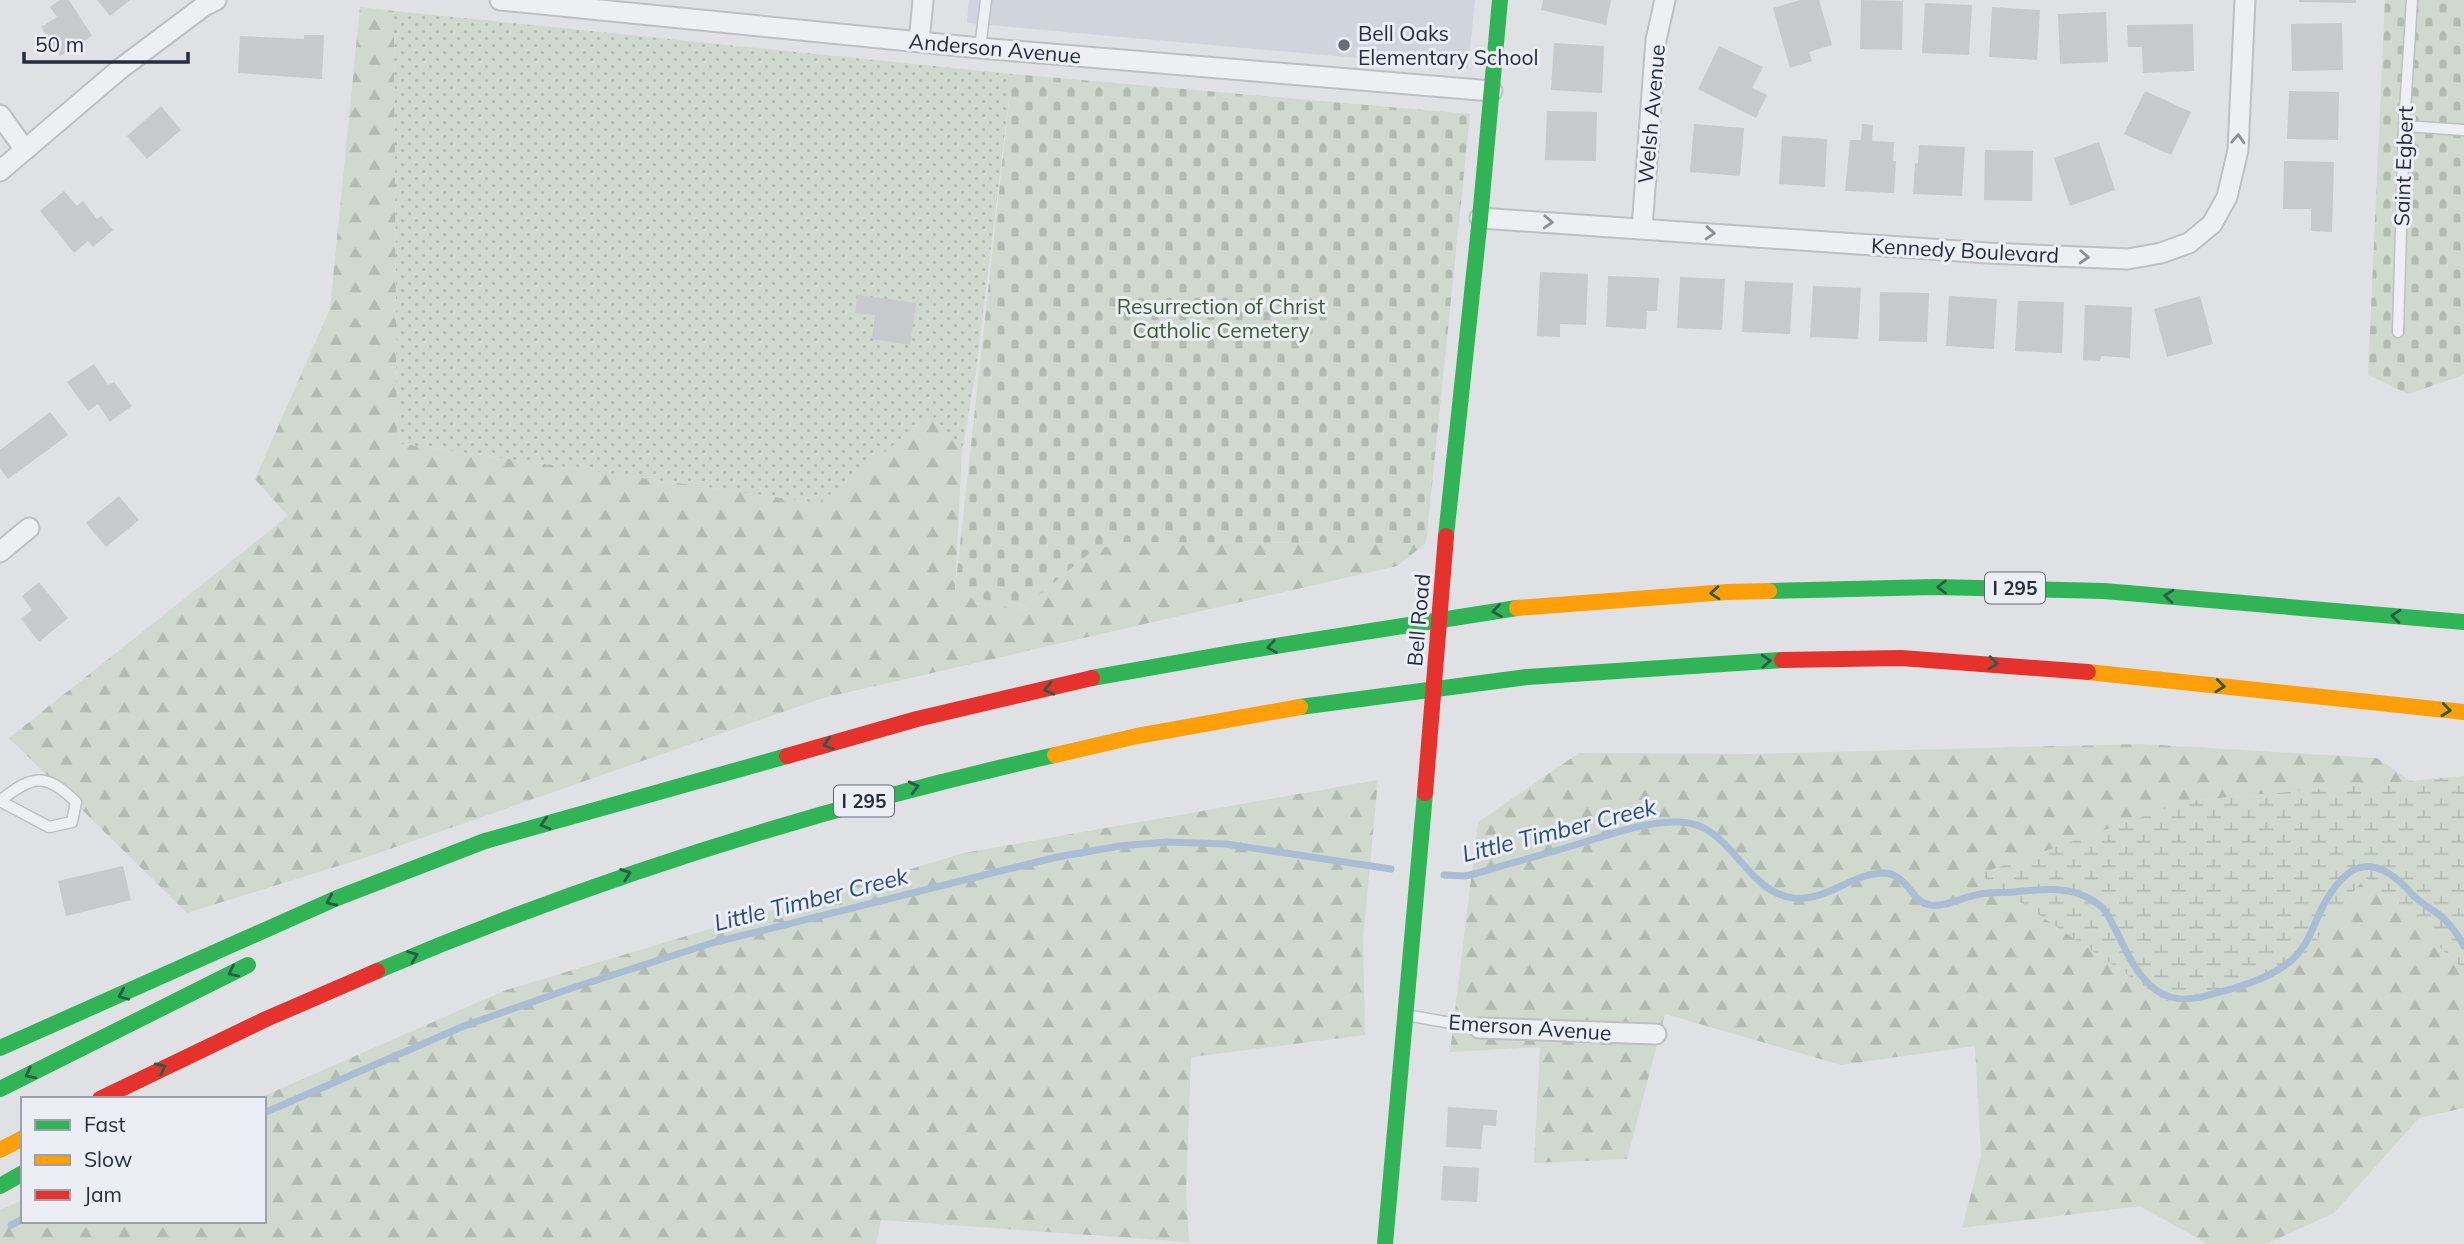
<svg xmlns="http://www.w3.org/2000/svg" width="2464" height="1244" viewBox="0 0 2464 1244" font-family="Mulish,sans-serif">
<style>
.built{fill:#d0d4dc}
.forest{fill:url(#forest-firs)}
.wetland{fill:url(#wetland-marsh)}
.cemetery{fill:url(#cemetery-stones)}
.park{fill:url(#park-dots)}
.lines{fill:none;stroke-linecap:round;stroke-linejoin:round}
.stream{stroke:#aabdd4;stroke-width:7}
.building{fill:#c7c9cd}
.lane-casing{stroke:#bdbfc3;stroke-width:13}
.street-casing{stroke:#bdbfc3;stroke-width:23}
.lane{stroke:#eeeff2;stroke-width:10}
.street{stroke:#eeeff2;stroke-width:19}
.fast{stroke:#30b455;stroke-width:16}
.slow{stroke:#ff9f0a;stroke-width:16}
.jam{stroke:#e5322d;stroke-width:16}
.jam-bridge{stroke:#e5322d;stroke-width:16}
.oneway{stroke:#898e98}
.oneway2{stroke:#285d47}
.poi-dot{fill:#656d79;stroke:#ebeff5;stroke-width:2.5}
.labels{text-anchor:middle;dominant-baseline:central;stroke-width:6;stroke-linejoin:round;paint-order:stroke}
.shield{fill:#ebeff5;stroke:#606876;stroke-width:2}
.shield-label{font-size:19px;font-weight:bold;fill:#242e3f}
.poi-label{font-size:21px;fill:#242e3f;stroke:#ebeff5;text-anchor:start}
.street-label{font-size:21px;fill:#242e3f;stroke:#ebeff5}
.park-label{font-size:21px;fill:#385d30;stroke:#ebeff5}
.water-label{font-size:23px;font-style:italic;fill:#2b4c77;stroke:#ebeff5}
</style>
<defs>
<pattern id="forest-firs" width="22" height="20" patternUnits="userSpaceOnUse" patternTransform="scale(1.75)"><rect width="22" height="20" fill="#cfd9ce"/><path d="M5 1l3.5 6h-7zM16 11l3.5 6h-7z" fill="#b2bbb2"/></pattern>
<pattern id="wetland-marsh" width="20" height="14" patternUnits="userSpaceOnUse" patternTransform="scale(1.75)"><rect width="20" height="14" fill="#cfd9ce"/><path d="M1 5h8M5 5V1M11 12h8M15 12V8" fill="none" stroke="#b2bbb2"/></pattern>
<pattern id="cemetery-stones" width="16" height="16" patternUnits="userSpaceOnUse" patternTransform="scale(1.75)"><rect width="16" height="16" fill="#cfd9ce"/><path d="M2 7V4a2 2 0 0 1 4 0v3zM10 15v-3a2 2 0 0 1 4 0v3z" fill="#b2bbb2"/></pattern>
<pattern id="park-dots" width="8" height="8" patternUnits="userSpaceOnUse" patternTransform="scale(1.75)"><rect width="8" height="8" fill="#cfd9ce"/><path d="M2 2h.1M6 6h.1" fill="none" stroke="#b2bbb2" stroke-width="1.8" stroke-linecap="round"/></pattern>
</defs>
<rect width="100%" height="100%" fill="#dfe1e5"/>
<!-- built -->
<path class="built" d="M969,0H1475L1468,68L967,23Z"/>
<!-- forest -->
<path class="forest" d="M360,7L394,11L397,443L819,503L932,415L962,451L955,590L1020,611L1092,551L1121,542L1426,543L1397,566L823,698L367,857L187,913L9,738L288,516L255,479L330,309Z
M2142,744L2377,758L2410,781L2187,801L1979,875L2288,977L2365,877L2464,970V1108L2419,1118L2334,1213L2266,1244H2208L2140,1206L1962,1228L1981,1156L1975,1046L1841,1065L1665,1014L1627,1159L1534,1163L1540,1047L1450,1052L1478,822L1579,753L1749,754Z
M1378,780L1363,939L1365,1035L1191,1057L1186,1192L1189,1242L881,1220L876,1244H0V1210L23,1200V1221H264V1099H257L506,990L964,853Z"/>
<!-- wetland -->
<path class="wetland" d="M2464,776V970L2365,877L2288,977L2172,1005L1979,874L2187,801Z"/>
<!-- cemetery -->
<path class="cemetery" d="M2385,0H2464V375L2408,394L2368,375Z
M1012,74L1470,114L1426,543L1121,542L1092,551L1020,611L955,590Z"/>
<!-- park -->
<path class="park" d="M394,11L1012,74L976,371L962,451L932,415L819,503L397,443Z"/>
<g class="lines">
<!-- stream -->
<path class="stream" d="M1444,875L1465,876L1478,873C1510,863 1543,855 1575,845C1609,835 1641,822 1678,822C1731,821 1743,891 1793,898C1827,902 1851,873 1884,873C1908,874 1912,903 1930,905C1946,907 1960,898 1976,895C1988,892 2001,893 2013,892C2046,889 2076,884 2103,908C2120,932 2128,965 2150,985C2167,1002 2188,1001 2209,995C2236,988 2266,980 2288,963C2306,950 2312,929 2321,910C2346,860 2374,851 2412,894C2421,904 2432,909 2442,917C2451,925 2458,935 2464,946
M264,1113L464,1026L569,989L712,943L1057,857L1120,846L1167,842L1226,844L1391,869
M11,1225L23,1219"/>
</g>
<!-- building -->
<path class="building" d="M60,0H69L92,36L60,56L41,27L57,17L50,7Z
M97,0H130L110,16Z
M1543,0H1611L1606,25L1541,10Z
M1800,0H1819L1832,45L1809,52L1812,61L1790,68L1773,8Z
M1861,0L1903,1L1902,50L1860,49Z
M2299,0H2356V3L2299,2Z
M1925,3L1972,5L1969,55L1922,53Z
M1992,7L2040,10L2037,60L1989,57Z
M2106,12L2108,62L2060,64L2058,14Z
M2342,23L2343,70L2292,71L2291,24Z
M2193,24L2194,71L2143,73L2142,47H2128L2127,25Z
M304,35H324L322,79L238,73L240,36L304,39Z
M1554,43L1604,46L1602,93L1551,90Z
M1719,46L1763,67L1752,88L1767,95L1756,118L1698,89Z
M2145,91L2191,112L2171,155L2124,134Z
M2289,91L2339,92L2338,140L2287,139Z
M161,106L181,130L147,159L127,136Z
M1547,111L1597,112L1596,161L1545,160Z
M1694,124L1744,128L1740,176L1690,172Z
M1862,124L1873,125L1872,141L1894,142L1893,161H1896L1894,193L1845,191L1850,140H1861Z
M1782,136L1827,139L1825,187L1779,184Z
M2099,142L2115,190L2070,206L2054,158Z
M1919,145L1965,147L1962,196L1913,194L1915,164L1918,163Z
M1985,150L2033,151L2032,201L1984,200Z
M2284,161L2334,162L2332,232L2311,231V209H2283Z
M64,191L77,206L83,201L97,219L101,216L113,230L93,247L88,241L74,253L40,211Z
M1540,272L1588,274L1586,325L1560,324V337L1537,336Z
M1608,276L1659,278L1657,311H1647L1646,329L1606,327Z
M1680,277L1725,279L1722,330L1677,328Z
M1745,281L1793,283L1790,334L1742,332Z
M1813,286L1861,288L1858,339L1810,337Z
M1880,292L1929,293L1927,342L1879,341Z
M857,295L916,303L910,345L872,339L875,315L855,313Z
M1949,296L1997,299L1994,349L1946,346Z
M2200,296L2213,344L2167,357L2154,309Z
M2018,301L2064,302L2062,353L2015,351Z
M2085,305L2132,307L2130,358L2101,356L2100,361L2083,360Z
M94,364L108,385L114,382L132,406L110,422L98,404L88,411L67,382Z
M50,412L68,435L8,479L0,468V450Z
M119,496L139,520L106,547L86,523Z
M39,582L68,618L39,642L21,619L32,610L22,596Z
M123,866L131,900L66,916L58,881Z
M1448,1107L1497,1110L1496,1126L1483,1125L1481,1149L1446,1147Z
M1443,1166L1479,1168L1477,1202L1441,1200Z"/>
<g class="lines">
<defs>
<path id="lane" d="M980,48L986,0
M2404,126L2464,130
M2398,332L2404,126L2412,0
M0,801C32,775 46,772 76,802L72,822L49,827L0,801
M1406,1015L1479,1028"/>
<path id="street" d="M500,0L980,48L1492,91
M919,42L923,0
M0,115L25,150
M0,171L120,69L204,6L216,0
M1480,218L1988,253L2128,259L2161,253L2189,243L2212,224L2227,197L2238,150L2245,0
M1642,228L1656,40L1665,0
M0,552L29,528
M1479,1028L1656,1034"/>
</defs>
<!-- lane casing -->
<use href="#lane" class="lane-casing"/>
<!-- street casing -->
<use href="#street" class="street-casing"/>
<!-- lane -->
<use href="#lane" class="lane"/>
<!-- street -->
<use href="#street" class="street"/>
<!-- fast -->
<path class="fast" d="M1446,536L1480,218L1500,0
M1769,591L1934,587L2104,591L2464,622
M1092,678L1238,652L1517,608
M1300,707L1527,677L1782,660
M377,971C596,878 823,807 1055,755
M0,1048L337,898L485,841L787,756
M0,1089L248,965
M0,1186L23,1173
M1385,1244L1425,793"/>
<!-- slow -->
<path class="slow" d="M1517,608L1727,592L1769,591
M2088,672L2464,712
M1055,755L1137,736L1300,707
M0,1150L23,1138"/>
<!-- jam -->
<path class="jam" d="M1782,660L1901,658L2088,672
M787,756L917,719L1092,678
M100,1099L266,1019L377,971"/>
<!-- jam-bridge -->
<path class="jam-bridge" d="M1425,793L1446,536"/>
</g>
<!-- one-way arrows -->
<defs><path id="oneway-chevron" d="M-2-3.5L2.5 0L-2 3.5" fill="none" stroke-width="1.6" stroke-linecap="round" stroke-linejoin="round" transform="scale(1.75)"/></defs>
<g class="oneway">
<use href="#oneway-chevron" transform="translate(2238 139) rotate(-87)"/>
<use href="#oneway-chevron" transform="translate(1548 222) rotate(3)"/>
<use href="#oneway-chevron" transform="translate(1710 233) rotate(4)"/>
<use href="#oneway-chevron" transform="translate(2084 257) rotate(3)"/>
</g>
<g class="oneway2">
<use href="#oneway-chevron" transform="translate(1942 587) rotate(-180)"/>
<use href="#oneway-chevron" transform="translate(1715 593) rotate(176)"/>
<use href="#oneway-chevron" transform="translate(2169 596) rotate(-175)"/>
<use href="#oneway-chevron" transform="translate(1497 611) rotate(172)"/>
<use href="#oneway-chevron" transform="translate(2396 616) rotate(-175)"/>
<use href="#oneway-chevron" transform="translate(1272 647) rotate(170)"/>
<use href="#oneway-chevron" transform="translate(1766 661) rotate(-3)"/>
<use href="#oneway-chevron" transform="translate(1993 663) rotate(4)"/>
<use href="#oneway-chevron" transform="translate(2220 686) rotate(6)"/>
<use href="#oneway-chevron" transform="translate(1049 689) rotate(167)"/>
<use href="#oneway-chevron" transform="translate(2446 710) rotate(6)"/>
<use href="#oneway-chevron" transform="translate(828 744) rotate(164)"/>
<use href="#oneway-chevron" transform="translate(914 787) rotate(-14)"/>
<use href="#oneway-chevron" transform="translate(545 824) rotate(164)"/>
<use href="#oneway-chevron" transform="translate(626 874) rotate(-19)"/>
<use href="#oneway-chevron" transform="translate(331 901) rotate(156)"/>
<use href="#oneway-chevron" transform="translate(413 956) rotate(-22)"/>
<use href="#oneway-chevron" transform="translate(233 972) rotate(155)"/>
<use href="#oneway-chevron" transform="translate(123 995) rotate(157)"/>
<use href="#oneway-chevron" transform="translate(161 1068) rotate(-25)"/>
<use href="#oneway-chevron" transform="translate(30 1074) rotate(153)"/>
</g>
<!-- markers -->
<circle class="poi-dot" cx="1344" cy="45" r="7"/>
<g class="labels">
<!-- shield labels -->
<g class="shield">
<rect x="1985" y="572.5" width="60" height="31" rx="5"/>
<rect x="834" y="785.5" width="60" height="31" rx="5"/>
</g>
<g class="shield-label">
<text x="2015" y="588">I 295</text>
<text x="864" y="801">I 295</text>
</g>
<!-- poi labels -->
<g class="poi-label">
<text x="1358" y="33">Bell Oaks<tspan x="1358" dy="24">Elementary School</tspan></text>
</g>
<!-- street labels -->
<g class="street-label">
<text transform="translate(995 48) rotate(5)">Anderson Avenue</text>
<text transform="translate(1651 114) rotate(-85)">Welsh Avenue</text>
<text transform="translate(2403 166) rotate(-88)">Saint Egbert</text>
<text transform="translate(1965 250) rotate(3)">Kennedy Boulevard</text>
<text transform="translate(1418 620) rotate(-85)">Bell Road</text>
<text transform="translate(1530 1027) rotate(4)">Emerson Avenue</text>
</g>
<!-- park labels -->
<g class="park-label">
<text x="1221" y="306">Resurrection of Christ<tspan x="1221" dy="24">Catholic Cemetery</tspan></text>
</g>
<!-- water labels -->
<g class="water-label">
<text transform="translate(1559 830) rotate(-14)">Little Timber Creek</text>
<text transform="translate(811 899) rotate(-14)">Little Timber Creek</text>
</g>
</g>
<!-- legend -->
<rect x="21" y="1097" width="245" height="126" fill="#ebeff5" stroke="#9ba2ac" stroke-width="2"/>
<rect x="35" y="1120" width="35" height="10" fill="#30b455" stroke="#9ba2ac" stroke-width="2"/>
<text x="84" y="1132" font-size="21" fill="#242e3f">Fast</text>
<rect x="35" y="1155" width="35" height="10" fill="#ff9f0a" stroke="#9ba2ac" stroke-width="2"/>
<text x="84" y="1167" font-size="21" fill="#242e3f">Slow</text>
<rect x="35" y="1190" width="35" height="10" fill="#e5322d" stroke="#9ba2ac" stroke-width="2"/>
<text x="84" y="1202" font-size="21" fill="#242e3f">Jam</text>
<!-- scale -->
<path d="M24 52v10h164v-10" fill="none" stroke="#242e3f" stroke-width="3.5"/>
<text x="35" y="52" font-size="21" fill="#242e3f" stroke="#ebeff5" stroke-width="5" paint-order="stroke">50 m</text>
</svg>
